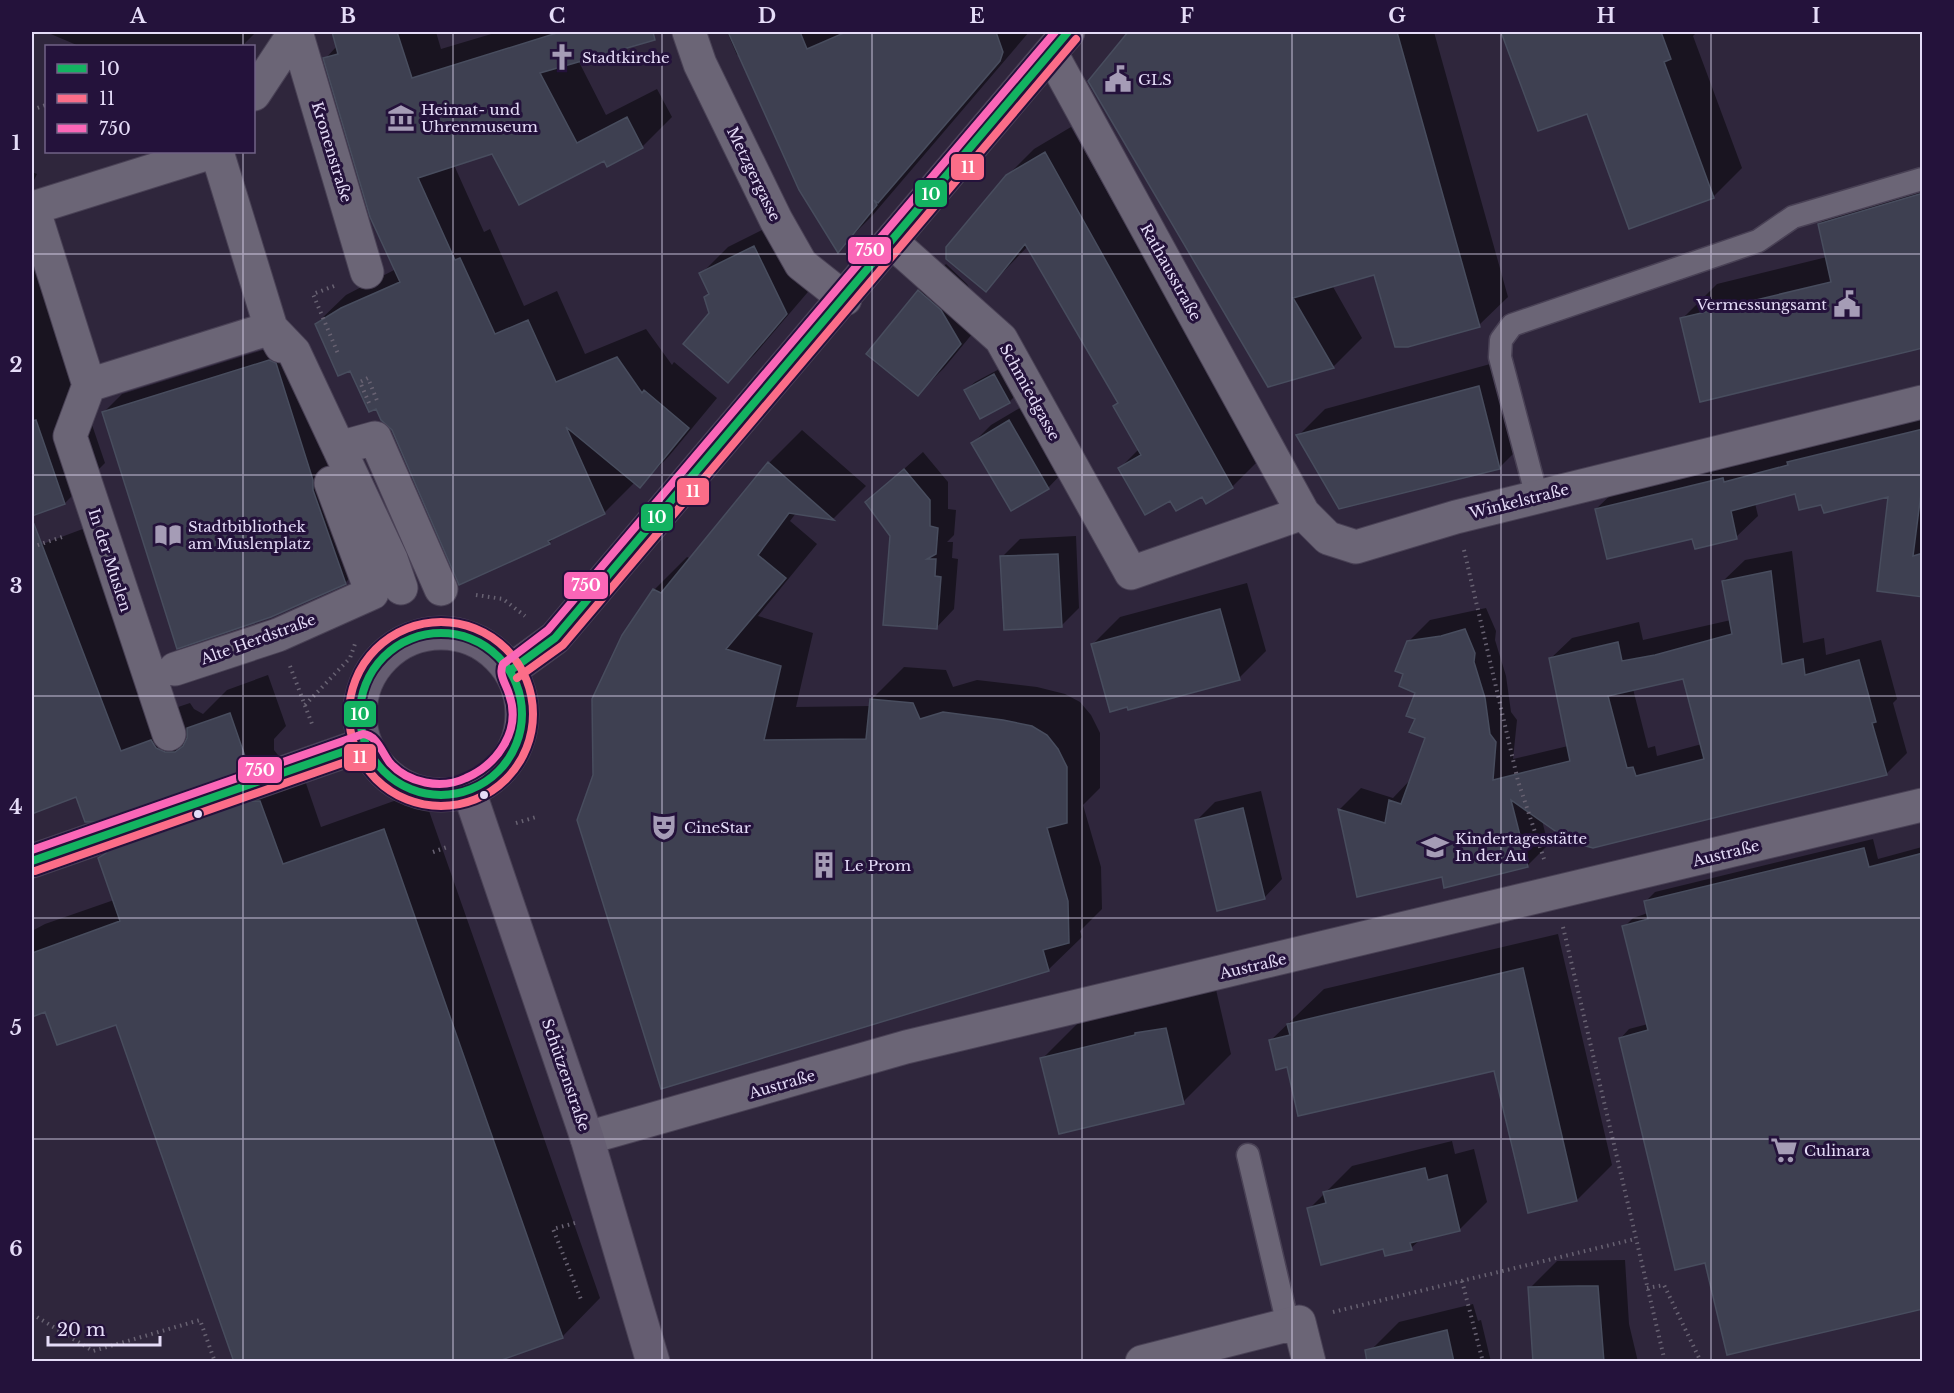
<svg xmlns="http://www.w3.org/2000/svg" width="1954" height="1393" viewBox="0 0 1954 1393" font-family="'Libre Baskerville',serif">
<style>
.shadow{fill:#0007;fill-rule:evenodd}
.building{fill:#3e4051;stroke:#484d5e;stroke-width:1.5;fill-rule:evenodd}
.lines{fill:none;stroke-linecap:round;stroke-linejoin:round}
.secondary-tunnel{stroke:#4a4158;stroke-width:33;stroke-dasharray:33 16;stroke-linecap:butt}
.lane-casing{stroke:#494155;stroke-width:25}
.street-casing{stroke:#494155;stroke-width:35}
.secondary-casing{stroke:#494155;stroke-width:35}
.path{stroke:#686272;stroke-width:4;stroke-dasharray:1.5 4.5;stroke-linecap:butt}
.lane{stroke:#6b6576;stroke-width:22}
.street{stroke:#6b6576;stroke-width:33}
.secondary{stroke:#655d71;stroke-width:33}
.bus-1-casing{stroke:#24123b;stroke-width:12}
.bus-2-casing{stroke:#24123b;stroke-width:12}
.bus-3-casing{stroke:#24123b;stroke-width:12}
.bus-1{stroke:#13b361;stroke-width:8}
.bus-2{stroke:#fb6d88;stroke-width:8}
.bus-3{stroke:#fa66b7;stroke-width:8}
.grid{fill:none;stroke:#e5dcf8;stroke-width:1.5;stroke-opacity:0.55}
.bus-dot{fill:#e5dcf8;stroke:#24123b;stroke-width:2}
.labels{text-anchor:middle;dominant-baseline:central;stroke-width:6;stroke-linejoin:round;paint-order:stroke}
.poi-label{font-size:15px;fill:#e5dcf8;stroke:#24123b;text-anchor:start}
.street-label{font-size:15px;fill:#e5dcf8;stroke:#24123b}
.line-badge{stroke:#24123b;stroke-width:2}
.badge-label{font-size:16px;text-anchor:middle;font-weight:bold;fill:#fff}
.neatline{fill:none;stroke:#e5dcf8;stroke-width:2}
.grid-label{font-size:20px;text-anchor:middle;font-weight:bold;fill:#e5dcf8}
</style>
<rect width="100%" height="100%" fill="#2f263c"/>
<!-- shadow -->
<path class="shadow" d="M46,32H256L243,45L236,46H79Z
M334,32H436L441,49L498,32H630L610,51L578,60L606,115L657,89L672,117L642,147L608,165L605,159L493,152L454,165L484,232L490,229L524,306L557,291L585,354L646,329L672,365L674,362L717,398L669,456L640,486L635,482L604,513L558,534L549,543L393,430L316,324L346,295L396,269L325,59L337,46Z
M727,32H1029L872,216L838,250L739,54L737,55Z
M1130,32H1434L1508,297L1479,325L1375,273L1332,285L1362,338L1333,367L1089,81Z
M1503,32H1697L1693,36L1742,168L1713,197L1588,112L1539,130Z
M1071,127L1258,461L1232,487L1202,495L1170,499L1120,468L1139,449L1119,402L1028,246L986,290L1007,176L1034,149Z
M1922,169V347L1682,319L1717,284L1827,257L1819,224L1854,189Z
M32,172L37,174L32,184Z
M32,204L74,372L105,463L65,503L32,515Z
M782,220L813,286L755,354L728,381L711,314L710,293L701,274L728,247Z
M946,264L967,284L987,316L944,368L918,394L919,291Z
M288,342L363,565L345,583L104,412L122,394Z
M1505,360L1526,441L1499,468L1298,436L1325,409Z
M1003,367L1018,393L1009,402L966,390L975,382Z
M1028,403L1066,469L1048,488L1011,509L973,443L991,425Z
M1922,414V596L1890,495L1823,503L1796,492L1755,503L1758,516L1736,537H1693L1596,509L1618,488Z
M802,430L866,486L834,518L796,513L790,521L817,544L758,616L813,633L796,707L871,706V700L904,667L946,670L953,687L977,680L1037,687L1065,694L1080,702L1091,715L1100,733V788L1083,805L1101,867L1102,909L1080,931L1082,937L1048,970L662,1087L654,590L687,557L691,559L769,463Z
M923,452L948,482V509L956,510L954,535L947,542H953L952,558L958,559L954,609L936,628L891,536L867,502Z
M88,527L160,713L190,703L194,709L203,714L227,690L268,675L286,726L274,739V750L281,759L299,763L321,827L422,791L600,1298L562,1337L117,1023L45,1006L32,1014V931L45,924L114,900L100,858L110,848L111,833L77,795L32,812V548Z
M1076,536L1079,608L1061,626L1002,557L1020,539Z
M1792,551L1803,643L1824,638L1826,655L1881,640L1897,699L1893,703L1907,753L1886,774L1593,846L1542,820L1548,845L1527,866L1443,875L1359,895L1340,809L1361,788L1393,798L1412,778L1427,737L1417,718V692L1405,673L1408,642L1430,620L1486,608L1496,631L1495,640L1506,676L1511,712L1517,720L1513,759L1568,746L1550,659L1572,638L1639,622L1643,640L1731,620L1723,581L1745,560ZM1685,677L1702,744L1657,756L1655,746L1648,748L1633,689Z
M1247,583L1266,651L1239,678L1093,644L1120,617Z
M1261,791L1282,879L1264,898L1197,820L1215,802Z
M1873,839L1878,859L1922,847V1307L1706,1261L1620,1039L1629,1029L1648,1024L1624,927L1633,918L1648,913L1646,901L1655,892Z
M1558,934L1612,1165L1577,1200L1495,1069L1270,1041L1324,989Z
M1214,981L1231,1054L1183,1102L1042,1059L1090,1011Z
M1452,1141L1455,1154L1474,1149L1487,1202L1460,1229L1421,1239L1411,1248H1384L1309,1209L1352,1166Z
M1625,1260L1629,1324L1638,1362H1535L1530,1288L1557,1261Z
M1473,1304L1478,1321L1481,1320L1491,1362H1375L1372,1349L1399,1322Z"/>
<!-- building -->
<path class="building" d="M332,32H397L412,78L560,32H653L655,40L540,73L577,143L627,117L643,148L607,167L604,161L519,205L492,154L418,178L455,260L460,258L495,334L528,320L556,382L617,357L642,393L644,390L689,428L640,488L566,427L605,514L548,541L550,544L459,585L392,430L381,420L376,409L369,412L350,371L338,376L315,324L341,308L400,282L370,217L323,58L338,54Z
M728,32H800L807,49L846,32H996L1003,52L1000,61L878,203L874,200L877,205L838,253L799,190Z
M1128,32H1397L1480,327L1408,347H1395L1374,275L1293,298L1334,368L1268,387L1088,81Z
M1501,32H1661L1671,59L1664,62L1714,198L1629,229L1587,114L1538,131Z
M1045,152L1233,488L1206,504L1202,497L1176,511L1170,501L1145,515L1118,468L1141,455L1113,406L1118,403L1025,244L986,292L946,259V247L1006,175Z
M1923,193V348L1700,402L1680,318L1831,282L1818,224Z
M754,246L787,314L728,383L683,344L709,313L704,297L709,294L699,273Z
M918,290L941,310L961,344L918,396L866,354Z
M269,360L276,363L313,480V490L346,584L271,617L177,649L102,412Z
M994,374L1010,403L980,419L964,390Z
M1479,386L1500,469L1339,509L1296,435Z
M36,420L65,504L32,516V421Z
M1009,420L1049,489L1011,511L971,443Z
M1923,429V478L1913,556L1923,553V597L1877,591L1888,497L1824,513L1821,505L1799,510L1795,494L1731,511L1737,539L1695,549L1692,539L1607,559L1595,509L1723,478L1724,482L1788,465L1787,462Z
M768,462L834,520L789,513L758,555L786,578L726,649L781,666L764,740L866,739L870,699L913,703L920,719L943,712L1003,720L1032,726L1047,735L1058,749L1067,767V823L1047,828L1068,901L1069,943L1043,950L1049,971L661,1089L577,820L593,775L592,699L622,635L653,589L661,593Z
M904,469L930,500V526L938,528L936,554L927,559H936L935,576L941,577L937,629L883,625L890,536L865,502Z
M34,524L121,751L151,740L156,748L165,752H175L183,746L187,738V728L230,713L248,765L239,771L236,779V789L242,798L251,801H260L283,864L384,829L563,1338L496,1362H234L116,1025L57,1045L45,1012L32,1017V953L120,921L98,858L106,853L110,844V834L105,826L96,822H85L76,797L32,814V525Z
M1058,554L1062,627L1004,630L1000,556Z
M1771,571L1782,664L1803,659L1805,675L1859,660L1876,722L1872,723L1887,775L1593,848L1571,842L1511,800L1528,867L1444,888L1442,877L1357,897L1338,809L1385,823L1389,800L1401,804L1425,738L1409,732L1415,719L1406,716L1415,693L1399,686L1403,674L1395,671L1407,641L1441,636L1465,629L1475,653L1474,662L1485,698L1490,734L1496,742L1493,780L1570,761L1549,658L1618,642L1622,661L1655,655L1732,634L1722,581ZM1683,679L1704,759L1636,776L1633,767L1627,768L1608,696Z
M1220,609L1240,680L1128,710L1127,707L1110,712L1091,644Z
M1243,808L1265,899L1217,911L1195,820Z
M1864,848L1869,867L1923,853V1309L1727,1355L1705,1263L1675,1270L1619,1038L1648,1030L1622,926L1648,919L1644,901Z
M1523,968L1577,1201L1528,1213L1494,1071L1298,1116L1287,1067L1276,1070L1269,1040L1290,1035L1287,1024Z
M1166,1028L1184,1104L1059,1134L1040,1058L1135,1035V1033Z
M1425,1168L1428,1180L1447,1175L1460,1231L1410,1243L1412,1250L1385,1256L1383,1249L1321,1265L1307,1208L1326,1203L1323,1192Z
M1578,1286H1598L1604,1362H1533L1528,1287Z
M1447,1330L1454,1362H1367L1365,1350Z"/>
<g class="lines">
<!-- secondary-tunnel -->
<path class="secondary-tunnel" d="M92,840L254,783"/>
<defs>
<path id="lane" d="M1537,497L1500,357L1501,340L1512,325L1758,241L1793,217L1922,179
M1248,1155L1288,1325"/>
<path id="street" d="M296,32L367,272
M689,32L700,64L776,220L801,264L845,299
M1051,53L1303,513L1328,538L1356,547L1456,517L1922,402
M254,94L295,32
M212,152L33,208L89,385L271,328
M217,152L271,328L281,346
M892,242L1001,339L1131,573L1303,513
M271,328L294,352L391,559L401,588
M89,385L70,436L169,734
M339,448L375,438L441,589
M175,669L278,635L372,593L331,483
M587,1138L906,1047L1922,805
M1142,1362L1299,1322L1309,1362"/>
<path id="secondary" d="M360 714a81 81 0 1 1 162 0a81 81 0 1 1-162 0Z
M511,670L555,638L1068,32
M254,783L365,744
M469,791L587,1138L653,1362
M32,861L92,840"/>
</defs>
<!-- lane casing -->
<use href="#lane" class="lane-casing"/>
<!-- street casing -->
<use href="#street" class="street-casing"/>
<!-- secondary casing -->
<use href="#secondary" class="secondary-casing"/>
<!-- path -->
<path class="path" d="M32,110L46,105
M334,286L313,294L339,356
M369,403L360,382L368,378L378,403
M32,547L65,536
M1464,550L1518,781L1544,859
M476,595L503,599L525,616
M290,666L312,724
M305,705L350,658L356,641
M516,823L536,817
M433,852L450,846
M1563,927L1665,1362
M575,1223L553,1229L582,1302
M1462,1281L1483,1362
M1647,1288L1664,1285L1701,1362
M1333,1312L1635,1239
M32,1314L93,1351L200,1320L215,1362"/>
<!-- lane -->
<use href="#lane" class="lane"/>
<!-- street -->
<use href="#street" class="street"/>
<!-- secondary -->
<use href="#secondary" class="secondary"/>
<defs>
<path id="bus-1" d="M360 714a81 81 0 1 1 162 0a81 81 0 1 1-162 0Z
M511,670L555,638L1068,32
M32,861L365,744"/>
<path id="bus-2" d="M349 714a92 92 0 1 1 184 0a92 92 0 1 1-184 0Z
M517,678L563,645L1076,39
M35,871L368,754"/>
<path id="bus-3" d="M32,850L363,734C377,735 382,753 390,763C408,783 441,790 466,778C498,764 522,730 509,694C506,684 498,674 503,664L548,630L1055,32"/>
</defs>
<!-- bus-1 casing -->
<use href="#bus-1" class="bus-1-casing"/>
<!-- bus-2 casing -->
<use href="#bus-2" class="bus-2-casing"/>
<!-- bus-3 casing -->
<use href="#bus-3" class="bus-3-casing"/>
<!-- bus-1 -->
<use href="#bus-1" class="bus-1"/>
<!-- bus-2 -->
<use href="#bus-2" class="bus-2"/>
<!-- bus-3 -->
<use href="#bus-3" class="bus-3"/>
</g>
<!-- grid -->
<path class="grid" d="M243,32V46M453,32V1362M662,32V1362M872,32V1362M1082,32V1362M1292,32V1362M1501,32V1362M1711,32V1362M243,152V1362M32,254H1922M32,475H1922M32,696H1922M32,918H1922M32,1139H1922"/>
<!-- icons -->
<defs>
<symbol id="church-bare" viewBox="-9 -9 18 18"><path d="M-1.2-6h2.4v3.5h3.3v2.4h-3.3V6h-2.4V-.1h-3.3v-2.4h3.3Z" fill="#a59cb6" stroke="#24123b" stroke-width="2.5" paint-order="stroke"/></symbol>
<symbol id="civic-bare" viewBox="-9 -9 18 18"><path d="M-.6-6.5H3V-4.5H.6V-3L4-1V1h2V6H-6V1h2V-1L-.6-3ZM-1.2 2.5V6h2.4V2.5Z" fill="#a59cb6" stroke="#24123b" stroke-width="2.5" paint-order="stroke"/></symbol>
<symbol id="museum-bare" viewBox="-9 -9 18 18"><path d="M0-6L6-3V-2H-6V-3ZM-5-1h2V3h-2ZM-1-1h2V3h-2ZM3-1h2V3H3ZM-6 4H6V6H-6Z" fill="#a59cb6" stroke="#24123b" stroke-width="2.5" paint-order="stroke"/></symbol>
<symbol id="library-bare" viewBox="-9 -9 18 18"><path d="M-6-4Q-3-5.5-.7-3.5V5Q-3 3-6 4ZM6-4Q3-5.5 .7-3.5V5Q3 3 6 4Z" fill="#a59cb6" stroke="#24123b" stroke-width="2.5" paint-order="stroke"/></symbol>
<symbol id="theatre-bare" viewBox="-9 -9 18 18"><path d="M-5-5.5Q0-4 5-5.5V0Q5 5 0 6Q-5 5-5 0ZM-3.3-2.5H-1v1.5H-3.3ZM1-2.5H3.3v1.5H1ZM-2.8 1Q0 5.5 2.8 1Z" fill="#a59cb6" stroke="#24123b" stroke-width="2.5" paint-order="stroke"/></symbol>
<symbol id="school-bare" viewBox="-9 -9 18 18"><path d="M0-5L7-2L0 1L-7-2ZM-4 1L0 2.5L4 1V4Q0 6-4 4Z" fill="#a59cb6" stroke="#24123b" stroke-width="2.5" paint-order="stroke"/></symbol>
<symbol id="building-bare" viewBox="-9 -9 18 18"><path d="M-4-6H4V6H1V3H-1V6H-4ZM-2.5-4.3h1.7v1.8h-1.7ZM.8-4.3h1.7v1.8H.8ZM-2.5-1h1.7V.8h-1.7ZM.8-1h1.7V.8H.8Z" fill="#a59cb6" stroke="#24123b" stroke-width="2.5" paint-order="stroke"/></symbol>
<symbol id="supermarket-bare" viewBox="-9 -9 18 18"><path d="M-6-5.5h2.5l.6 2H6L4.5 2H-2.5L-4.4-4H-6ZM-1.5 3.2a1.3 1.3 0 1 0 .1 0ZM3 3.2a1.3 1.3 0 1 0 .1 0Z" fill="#a59cb6" stroke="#24123b" stroke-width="2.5" paint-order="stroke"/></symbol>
</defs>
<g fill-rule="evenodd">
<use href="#church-bare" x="543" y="38" width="38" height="38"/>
<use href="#civic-bare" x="1099" y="60" width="38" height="38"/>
<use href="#museum-bare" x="382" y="99" width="38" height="38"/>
<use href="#civic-bare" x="1828" y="285" width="38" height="38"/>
<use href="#library-bare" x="149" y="516" width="38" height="38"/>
<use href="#theatre-bare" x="645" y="808" width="38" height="38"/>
<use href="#school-bare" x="1416" y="828" width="38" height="38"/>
<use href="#building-bare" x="805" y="846" width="38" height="38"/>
<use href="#supermarket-bare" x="1765" y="1131" width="38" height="38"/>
</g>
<!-- markers -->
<g class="bus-dot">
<circle cx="484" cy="795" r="5"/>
<circle cx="198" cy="814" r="5"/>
</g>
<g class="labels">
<!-- poi labels -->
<g class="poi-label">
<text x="582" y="57">Stadtkirche</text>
<text x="1138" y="79">GLS</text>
<text x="421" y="109">Heimat- und<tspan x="421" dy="17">Uhrenmuseum</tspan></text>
<text x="1827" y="304" text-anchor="end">Vermessungsamt</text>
<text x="188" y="526">Stadtbibliothek<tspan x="188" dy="17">am Muslenplatz</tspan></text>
<text x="684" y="827">CineStar</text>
<text x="1455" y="838">Kindertagesstätte<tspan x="1455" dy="17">In der Au</tspan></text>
<text x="844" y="865">Le Prom</text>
<text x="1804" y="1150">Culinara</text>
</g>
<!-- street labels -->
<g class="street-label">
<text transform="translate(332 152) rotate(73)">Kronenstraße</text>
<text transform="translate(754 174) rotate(64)">Metzgergasse</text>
<text transform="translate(1171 272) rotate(61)">Rathausstraße</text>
<text transform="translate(1030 392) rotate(61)">Schmiedgasse</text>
<text transform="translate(1519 501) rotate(-14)">Winkelstraße</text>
<text transform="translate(110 560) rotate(72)">In der Muslen</text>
<text transform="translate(258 639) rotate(-20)">Alte Herdstraße</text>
<text transform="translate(1726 853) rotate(-14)">Austraße</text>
<text transform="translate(1253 966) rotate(-13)">Austraße</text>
<text transform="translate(566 1075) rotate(71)">Schützenstraße</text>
<text transform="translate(782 1084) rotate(-16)">Austraße</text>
</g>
</g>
<g class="line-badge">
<rect x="950" y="153" width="35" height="28" rx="6" fill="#fb6d88"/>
<rect x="914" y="179" width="34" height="29" rx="6" fill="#13b361"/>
<rect x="847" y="236" width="45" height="29" rx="6" fill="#fa66b7"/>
<rect x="676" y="477" width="34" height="29" rx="6" fill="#fb6d88"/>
<rect x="640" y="503" width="34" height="29" rx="6" fill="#13b361"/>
<rect x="563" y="571" width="46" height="29" rx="6" fill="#fa66b7"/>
<rect x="343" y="700" width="34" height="28" rx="6" fill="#13b361"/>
<rect x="343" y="743" width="34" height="29" rx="6" fill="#fb6d88"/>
<rect x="237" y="756" width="46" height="28" rx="6" fill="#fa66b7"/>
</g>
<g class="badge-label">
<text x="968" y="173">11</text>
<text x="931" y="200">10</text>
<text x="870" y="256">750</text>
<text x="693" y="497">11</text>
<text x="657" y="523">10</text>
<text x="586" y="591">750</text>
<text x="360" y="720">10</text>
<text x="360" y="763">11</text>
<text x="260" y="776">750</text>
</g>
<!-- border -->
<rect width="1954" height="1393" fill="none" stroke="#24123b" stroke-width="66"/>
<!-- legend -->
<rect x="45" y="45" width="210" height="108" fill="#24123b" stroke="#716387" stroke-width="1.5"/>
<rect x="57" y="64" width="30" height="9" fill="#13b361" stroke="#716387" stroke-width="1.5"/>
<text x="99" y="75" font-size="18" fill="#e5dcf8">10</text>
<rect x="57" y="94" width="30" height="9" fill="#fb6d88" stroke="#716387" stroke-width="1.5"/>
<text x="99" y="105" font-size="18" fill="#e5dcf8">11</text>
<rect x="57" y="124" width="30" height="9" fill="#fa66b7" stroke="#716387" stroke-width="1.5"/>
<text x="99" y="135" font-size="18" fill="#e5dcf8">750</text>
<!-- scale -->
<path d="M48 1336v9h112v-9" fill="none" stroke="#e5dcf8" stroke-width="3"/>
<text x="57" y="1336" font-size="18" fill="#e5dcf8" stroke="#24123b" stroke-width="4.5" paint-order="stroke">20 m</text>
<rect x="33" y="33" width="1888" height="1327" class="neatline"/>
<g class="grid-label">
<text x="138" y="23">A</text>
<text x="348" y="23">B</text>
<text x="557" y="23">C</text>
<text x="767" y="23">D</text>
<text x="977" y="23">E</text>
<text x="1187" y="23">F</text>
<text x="1397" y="23">G</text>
<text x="1606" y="23">H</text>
<text x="1816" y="23">I</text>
<text x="16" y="150">1</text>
<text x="16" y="372">2</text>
<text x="16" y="593">3</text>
<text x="16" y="814">4</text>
<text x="16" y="1035">5</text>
<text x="16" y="1256">6</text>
</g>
</svg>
